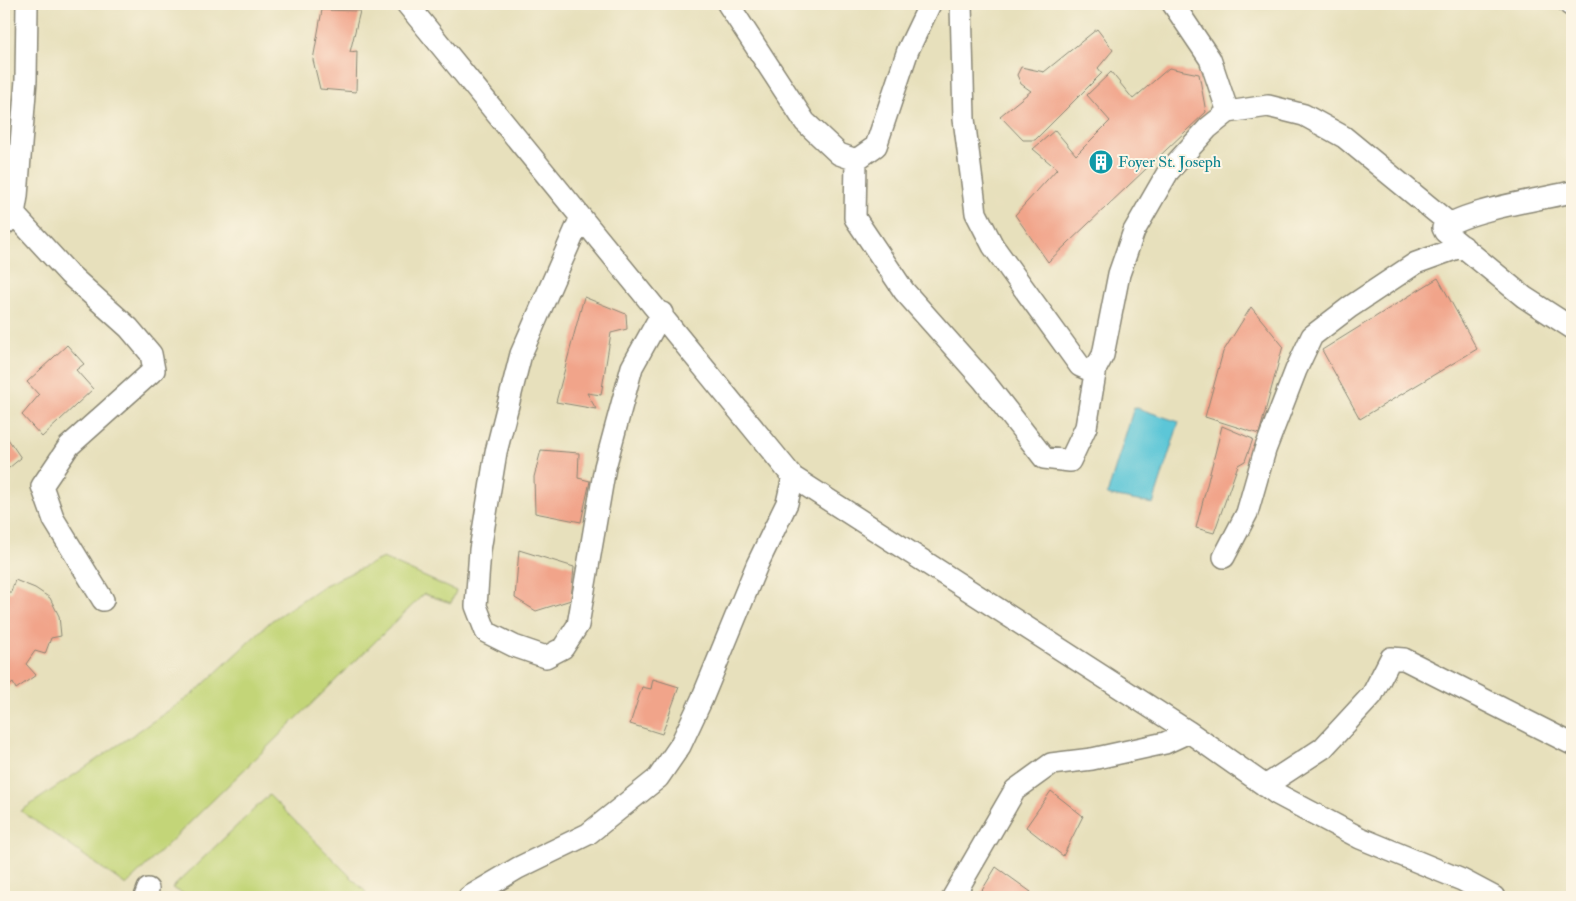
<svg xmlns="http://www.w3.org/2000/svg" width="1576" height="901" viewBox="0 0 1576 901" font-family="'IM FELL Double Pica',serif">
<style>
.green{fill:#c3d578;stroke:#778052}
.water{fill:#5cc6d7;stroke:#447881}
.building{fill:#f1a48a}
.lines{fill:none;stroke-linecap:round;stroke-linejoin:round}
.street-casing{stroke:#898674;stroke-width:24}
.street{stroke:#fff;stroke-width:21}
.labels{text-anchor:middle;dominant-baseline:central;stroke-width:4;stroke-linejoin:round;paint-order:stroke}
.culture-label{font-size:16px;fill:#0d838f;stroke:#fcf5e5;text-anchor:start}
</style>
<rect width="100%" height="100%" fill="#fcf5e5"/>
<filter id="ink" filterUnits="userSpaceOnUse"><feTurbulence type="fractalNoise" baseFrequency=".02" numOctaves="2"/><feDisplacementMap in="SourceGraphic" scale="10" xChannelSelector="R" yChannelSelector="G"/><feConvolveMatrix kernelMatrix="1 2 1 2 8 2 1 2 1" color-interpolation-filters="sRGB"/></filter>
<filter id="wash" filterUnits="userSpaceOnUse"><feTurbulence type="fractalNoise" baseFrequency=".0096" numOctaves="4" result="noise"/><feDisplacementMap in="SourceGraphic" scale="20" xChannelSelector="R" yChannelSelector="G"/><feGaussianBlur stdDeviation="1.12" result="paint"/><feColorMatrix in="noise" values="0 0 0 0 0 0 0 0 0 0 0 0 0 0 0 0 0 1.4 0 .05"/><feComposite in="paint" operator="in"/></filter>
<g filter="url(#wash)">
<rect width="100%" height="100%" fill="#e7e0bc"/>
<!-- green -->
<path class="green" d="M383,558L456,591L451,603L424,594L126,885L21,811L193,694L271,621L323,586Z
M269,795L366,892L362,897H190L172,888Z"/>
<!-- water -->
<path class="water" d="M1134,407L1179,422L1153,504L1107,495Z"/>
<g id="blocks">
<!-- building -->
<path class="building" d="M322,10L360,11L350,52L357,51L356,92L320,89L313,60Z
M1097,29L1113,50L1098,68L1102,73L1035,140H1023L1000,116L1031,91L1021,84L1017,75L1021,67L1044,72Z
M1169,68L1199,74L1206,112L1048,262L1015,215L1057,169L1033,149L1055,130L1076,155L1110,121L1087,95L1111,72L1133,99Z
M1438,278L1477,349L1360,419L1322,350Z
M584,297L626,314L627,329L611,333L601,395L587,393L596,409L556,402Z
M1251,307L1283,346L1259,434L1205,417L1223,352Z
M67,345L84,364L76,370L93,389L42,437L22,415L39,395L27,382Z
M1222,426L1253,439L1245,461L1238,465L1214,533L1196,528Z
M4,433L21,458L4,472Z
M541,450L579,453L578,478L590,481L581,522L535,513L534,477Z
M519,550L574,567L571,600L536,611L515,598Z
M15,580L35,588L50,598L59,616L61,636L51,638L45,654L35,651L26,664L36,675L16,689L13,683L4,690V592H11Z
M653,679L679,687L662,734L630,724L642,687L651,689Z
M1051,791L1083,816L1063,856L1026,827Z
M996,867L1031,892L1027,897H978Z"/>
</g>
</g>
<g filter="url(#ink)">
<use href="#blocks" fill-opacity="0" stroke="#898674" stroke-width="1"/>
<g class="lines">
<defs>
<path id="street" d="M407,4L793,477L1189,732L1277,794L1360,838L1462,880L1494,897
M728,4L805,122L839,154L856,160L876,146L908,50L930,4
M961,4L964,119L976,213L993,246L1080,366L1089,370L1096,368L1103,355L1119,274L1134,231L1168,172L1208,128L1228,112L1268,106L1304,115L1344,137L1449,223
M1173,4L1210,59L1228,112
M1569,4L1572,6
M856,160L855,218L904,291L984,381L1044,458L1070,461L1086,427L1096,368
M1572,192C1541,199 1467,210 1443,228L1445,232L1524,297L1572,328
M14,214L69,274L129,328L151,354L154,370L69,446L42,486L54,520L103,600
M581,217L521,354L496,452L480,550L476,606L486,632L514,646L546,657L563,648L578,625L605,467L632,367L662,313
M4,225L14,214L17,196L26,80L27,4
M1224,557L1247,513L1265,450L1296,370L1312,336L1350,307L1416,263L1463,246
M1265,786L1323,748L1372,695L1391,658L1404,659L1572,744
M145,897L148,889
M469,897L518,868L588,834L658,778L680,746L702,699L757,565L787,503L793,477
M953,897L1015,790L1051,764L1092,759L1165,743L1189,732"/>
</defs>
<!-- street casing -->
<use href="#street" class="street-casing"/>
<!-- street -->
<use href="#street" class="street"/>
</g>
</g>
<!-- icons -->
<defs>
<symbol id="building-disc" viewBox="-11 -11 22 22"><circle r="9.5" fill="#0f9aa8" stroke="#fcf5e5"/><path d="M-4-6H4V6H1V3H-1V6H-4ZM-2.5-4.3h1.7v1.8h-1.7ZM.8-4.3h1.7v1.8H.8ZM-2.5-1h1.7V.8h-1.7ZM.8-1h1.7V.8H.8Z" fill="#fff"/></symbol>
</defs>
<g fill-rule="evenodd">
<use href="#building-disc" x="1087" y="148" width="28" height="28"/>
</g>
<g class="labels">
<!-- culture labels -->
<g class="culture-label">
<text x="1118" y="162">Foyer St. Joseph</text>
</g>
</g>
<!-- margin -->
<rect width="1576" height="901" fill="none" stroke="#fcf5e5" stroke-width="20"/>
</svg>
